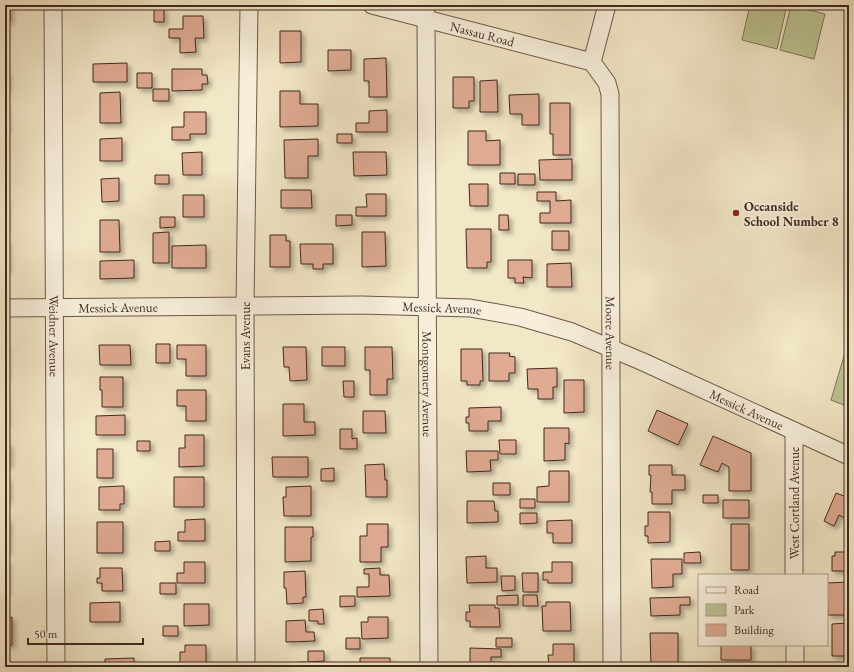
<svg xmlns="http://www.w3.org/2000/svg" width="854" height="672" viewBox="0 0 854 672" font-family="'EB Garamond',serif">
<style>
.green{fill:#bdc493;stroke:#80765a}
.building{fill:#dfab93;stroke:#422920;filter:url(#shadow)}
.lines{fill:none;stroke-linecap:round;stroke-linejoin:round}
.minor-casing{stroke:#6e584a;stroke-width:19}
.minor{stroke:#f7efdb;stroke-width:17}
.poi-dot{fill:#8f2418;stroke:#f7efdb;stroke-width:1.5}
.labels{text-anchor:middle;dominant-baseline:central;stroke-width:4;stroke-linejoin:round;paint-order:stroke}
.street-label{font-size:13px;fill:#422920;stroke:#f7efdb}
.poi-label{font-size:13px;font-weight:bold;fill:#422920;stroke:#f7efdb;text-anchor:start}
</style>
<defs>
<filter id="shadow"><feDropShadow dx="3.5" dy="3.5" stdDeviation="2" flood-color="#0004"/></filter>
</defs>
<rect width="100%" height="100%" fill="#f2e7c7"/>
<filter id="stains"><feTurbulence type="fractalNoise" baseFrequency=".005" numOctaves="4"/><feColorMatrix values="0 0 0 0 .2 0 0 0 0 .09 0 0 0 0 .02 0 0 0 .5 -.17"/></filter>
<radialGradient id="worn" r=".72"><stop offset=".6" stop-color="#630" stop-opacity="0"/><stop offset="1" stop-color="#630" stop-opacity=".3"/></radialGradient>
<!-- green -->
<path class="green" d="M750,5H787L777,49L742,40Z
M791,5L825,14L814,59L780,50Z
M849,339V407L831,400Z"/>
<!-- building -->
<path class="building" d="M5,5H10V21H5V36Z
M154,8H164V22H154Z
M183,16H203L204,38H195L196,52L180,53V38H169V29H183Z
M280,31H301V62L280,63Z
M328,50H351V70L328,71Z
M386,58L387,97H369V81H364V59Z
M5,59V72H7V90H5Z
M127,63V82H93V64Z
M172,69H202V75H207L208,84H202V90L172,91Z
M137,73H152V88H137Z
M453,77H474V101H469V108H453Z
M497,80L498,112H480V81Z
M153,89H169V101H153Z
M280,91H300V104H318V126L280,127Z
M120,92L121,123H100V93Z
M539,94V125H522V114H510L509,95Z
M550,103H570V155H553V134H550Z
M5,106H6L7,130H5Z
M387,110V132H356V123H369V111Z
M184,112H206V134H190V140H172V127H184Z
M468,131H486V141L500,140V165H468Z
M337,134H352V143H337Z
M122,138V161H100V139Z
M318,139V156H308V178H285L284,140Z
M202,152V175H183L182,153Z
M353,152H386L387,175L354,176Z
M572,159V180H540L539,160Z
M500,173H515V184H500Z
M518,174H535V185H518Z
M155,175H169V184H155Z
M119,178V201L102,202L101,179Z
M469,184H488V206H470Z
M281,190H311L312,208H281Z
M537,192H556V201L571,200V223H540V213H550V201H537Z
M366,194H386V216H356V207H367Z
M183,195H204V217H183Z
M5,198H6V229H5Z
M336,215H352V225L336,226Z
M499,215H508L509,230H499Z
M160,217H175V227L160,228Z
M100,220H119L120,252H100Z
M466,229H491V262H487V268H467Z
M552,231H569V250H552Z
M169,232V263H153V233Z
M362,232H385L386,266L362,267Z
M270,235H286V241H290V267H270Z
M5,239H7L8,269H5Z
M300,244H333V264H323V269H313V264H301Z
M206,245V268H172V246Z
M134,260V278L100,279V261Z
M508,260H532V278L523,277L524,283H515V278H508Z
M571,263L572,287H547V264Z
M156,344H170V363H156Z
M99,345H130L131,365H100Z
M177,345H206V376H186V359H177Z
M5,346H6V379H5Z
M283,347H306L307,380L290,381L289,367H284Z
M322,347H345V366H322Z
M365,347H392L393,379H387V395H370V370H365Z
M461,349H482L483,381H480V385H467V381H461Z
M489,353H510L509,356L515,357V373H509V381H489Z
M557,368V387H553V399H538V389H528L527,369Z
M100,377H123V407H102V390H100Z
M564,380H584V412L564,413Z
M343,381H354V397H344Z
M177,390H206V421H186V406H177Z
M5,392H6V424H5Z
M283,404H304V422H315V435L283,436Z
M501,407V421H488V431H469V423H466V417H469V408Z
M657,410L688,424L678,445L648,431Z
M363,411H385L386,433H363Z
M125,415V435H96V416Z
M544,428H569V444L565,443V460L544,461Z
M340,429H352V439L357,438V449H340Z
M5,434L6,444H9V465H5Z
M185,435H204V466L179,467V448H185Z
M713,436L751,453V491H729V467L722,463L718,472L700,465Z
M499,440H516V454H500Z
M137,441H150V451H137Z
M97,449H113V478H97Z
M466,451H498V460H490L491,471L467,472Z
M272,457H308V477H273Z
M384,464L385,480H387V497H366L365,465Z
M649,465H672V475H685V490H672V504H652V492H650L651,475H649Z
M334,468V481H321V469Z
M549,471H569V502H537V487L549,486Z
M5,477H8V500H5Z
M174,477H204V507H174Z
M493,483H510V495H493Z
M124,486V504H120V510H99V487Z
M311,486V516H284L283,497H286V487Z
M836,493L849,498V520L839,515L834,526L824,521Z
M703,495H718V503H703Z
M520,499H535V508H520Z
M723,500H749V518H723Z
M467,501H494L495,511H498V522L467,523Z
M648,512H670V542L648,543V536H645V526H648Z
M520,513H537V523L520,524Z
M5,518H8V551H5Z
M205,519V541H178V532H185V520Z
M572,520V543H553V533H547V521Z
M97,522H123V553H97Z
M367,524H388V547H381V562H360V536H367Z
M731,524H749V570H731Z
M285,527H313V537H311V561L285,562Z
M170,541V551H155V542Z
M700,552L701,563H684V553Z
M835,552H849V571H832V556H835Z
M486,556V568H497V582L467,583L466,557Z
M651,559H682V574H673V587L652,588Z
M5,561H7V592H5Z
M184,562H205V583H177V573H184Z
M552,562H572V583H548V580H543V572H552Z
M100,568H122L123,591H102V583H97V578H100Z
M380,568V575H389L390,596L357,597V587H369V574H364V569Z
M305,571L306,597H303V603L287,604L286,588H284V572Z
M522,573H538V592H523Z
M501,576H515V590L502,591Z
M849,582V593H847V615H828L827,583Z
M160,583H176V594H160Z
M518,595V605H497V596Z
M523,595H537L538,606H523Z
M340,596H355V606L340,607Z
M690,597V605H680V615L651,616L650,598Z
M120,602V622H90V603Z
M546,602H570L571,631H543L542,606H546Z
M184,604H209V625L184,626Z
M469,605H495V608H499L500,627H470V621H466V612H470Z
M323,609L324,624H318V621H309V610Z
M12,617V645H5V618Z
M368,617H388V638L362,639L361,622H368Z
M305,620L306,632H314L315,641L286,642V621Z
M849,623V656H832V624Z
M163,626H178V636H163Z
M650,633H678V663L651,664Z
M346,638H360V649H346Z
M496,638H512V647H496Z
M553,644H574V666H549L548,655H553Z
M185,645H206V667H180V652H185Z
M721,645H751V660H721Z
M470,648L501,649V657H491V667H470Z
M308,651H324V661L308,662Z
M134,658V667H105V659Z
M360,658H390V667H360Z
M5,661H8V667H5Z
M306,662V667H285V663Z
M520,666H538V667H521Z"/>
<g class="lines">
<defs>
<g id="minor">
<path id="s1" d="M53,5L56,667"/>
<path id="s2" d="M372,5L592,62"/>
<path id="s3" d="M425,5L426,19L429,667"/>
<path id="s4" d="M607,5L592,62L607,83L610,94L612,667"/>
<path id="s5" d="M5,308L361,305L470,308L520,317L572,332L641,361L849,456"/>
<path d="M794,431V575"/>
<path d="M795,645V667"/>
<path d="M246,667L245,307L249,5"/>
</g>
</defs>
<!-- minor casing -->
<use href="#minor" class="minor-casing"/>
<!-- minor -->
<use href="#minor" class="minor"/>
</g>
<!-- markers -->
<circle class="poi-dot" cx="736" cy="213" r="4"/>
<g class="labels">
<!-- street labels -->
<g class="street-label">
<text stroke="none"><textPath href="#s2" startOffset="114">Nassau Road</textPath></text>
<text stroke="none"><textPath href="#s5" startOffset="113">Messick Avenue</textPath></text>
<text stroke="none"><textPath href="#s5" startOffset="437">Messick Avenue</textPath></text>
<text stroke="none"><textPath href="#s4" startOffset="335">Moore Avenue</textPath></text>
<text stroke="none"><textPath href="#s1" startOffset="331">Weidner Avenue</textPath></text>
<text transform="translate(245 336) rotate(-90)">Evans Avenue</text>
<text stroke="none"><textPath href="#s3" startOffset="379">Montgomery Avenue</textPath></text>
<text stroke="none"><textPath href="#s5" startOffset="761">Messick Avenue</textPath></text>
<text transform="translate(794 503) rotate(-90)">West Cortland Avenue</text>
</g>
<!-- poi labels -->
<g class="poi-label">
<text x="744" y="206">Oceanside<tspan x="744" dy="15">School Number 8</tspan></text>
</g>
</g>
<!-- margin -->
<rect width="854" height="672" fill="none" stroke="#f2e7c7" stroke-width="20"/>
<rect x="6" y="6" width="842" height="660" fill="none" stroke="#422920" stroke-width="2"/>
<rect x="10" y="10" width="834" height="652" fill="none" stroke="#422920"/>
<!-- legend -->
<rect x="698" y="574" width="130" height="72" fill="#f7efdb" stroke="#afa090"/>
<rect x="706" y="587" width="20" height="6" fill="#f7efdb" stroke="#afa090"/>
<text x="734" y="594" font-size="12" fill="#422920">Road</text>
<rect x="706" y="604" width="20" height="12" fill="#bdc493" stroke="#afa090"/>
<text x="734" y="614" font-size="12" fill="#422920">Park</text>
<rect x="706" y="624" width="20" height="12" fill="#dfab93" stroke="#afa090"/>
<text x="734" y="634" font-size="12" fill="#422920">Building</text>
<!-- scale -->
<path d="M28 638v6h115v-6" fill="none" stroke="#422920" stroke-width="2"/>
<text x="34" y="638" font-size="12" fill="#422920" stroke="#f7efdb" stroke-width="3" paint-order="stroke">50 m</text>
<rect width="100%" height="100%" filter="url(#stains)"/>
<rect width="100%" height="100%" fill="url(#worn)"/>
</svg>
